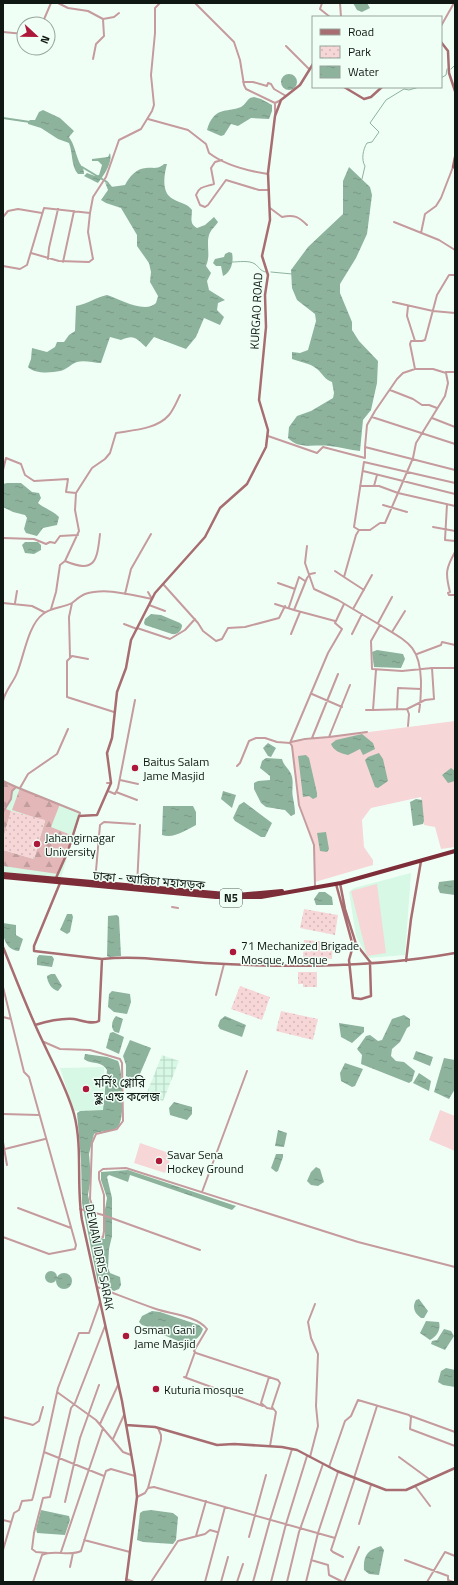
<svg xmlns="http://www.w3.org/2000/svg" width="458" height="1585" viewBox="0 0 458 1585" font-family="'Titillium Web','Noto Sans Bengali',sans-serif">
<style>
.built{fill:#d6f8e4}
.industrial{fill:url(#industrial-grid)}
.green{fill:#f6d6d7}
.forest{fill:url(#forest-firs)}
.park{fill:url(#park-dots)}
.water{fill:url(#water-ripples)}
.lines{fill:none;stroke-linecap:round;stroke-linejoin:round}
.stream{stroke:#8db39d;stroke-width:1}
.canal{stroke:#8db39d;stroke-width:2}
.street{stroke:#c59b9d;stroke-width:2}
.secondary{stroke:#a86d70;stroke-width:2.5}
.highway{stroke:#7d2d37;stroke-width:4}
.poi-dot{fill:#ad183a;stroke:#f0fff6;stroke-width:1.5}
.labels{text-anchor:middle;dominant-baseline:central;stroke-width:3;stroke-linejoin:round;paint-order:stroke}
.shield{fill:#f0fff6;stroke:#525d57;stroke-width:1}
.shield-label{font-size:11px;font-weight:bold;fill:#0f1813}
.street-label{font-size:12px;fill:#0f1813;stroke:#f0fff6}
.poi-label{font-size:12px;fill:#0f1813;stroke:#f0fff6;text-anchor:start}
</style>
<defs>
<pattern id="industrial-grid" width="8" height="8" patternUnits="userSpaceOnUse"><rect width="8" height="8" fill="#d6f8e4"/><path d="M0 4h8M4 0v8" fill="none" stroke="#b6d4c3"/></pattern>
<pattern id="forest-firs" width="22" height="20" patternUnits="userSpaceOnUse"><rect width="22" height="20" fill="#e3b7b8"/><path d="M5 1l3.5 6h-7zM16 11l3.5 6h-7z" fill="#c29d9d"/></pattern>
<pattern id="park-dots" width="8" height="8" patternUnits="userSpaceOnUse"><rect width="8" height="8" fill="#f6d6d7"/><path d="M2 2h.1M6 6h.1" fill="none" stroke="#d2b7b8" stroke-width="1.8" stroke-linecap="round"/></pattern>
<pattern id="water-ripples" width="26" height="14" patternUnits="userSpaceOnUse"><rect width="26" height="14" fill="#8db39d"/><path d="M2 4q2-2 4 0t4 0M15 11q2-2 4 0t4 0" fill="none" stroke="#789986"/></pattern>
</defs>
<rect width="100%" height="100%" fill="#f0fff6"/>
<!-- built -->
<path class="built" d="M3,780L81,812L61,878L3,872Z
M411,873L405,955L368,958L356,936L349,892L354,888Z
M104,1067L105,1110L74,1111L60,1068Z"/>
<!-- industrial -->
<path class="industrial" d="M162,1055L179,1061L163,1101L146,1095Z"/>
<!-- green -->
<path class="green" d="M455,721V847L441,849L435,827L424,825L421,797L371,808L362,820L364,847L373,860V865L315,882L314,845L298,799L291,742Z
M377,884L386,953L367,956L351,891Z
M440,1110L455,1116V1151L429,1140Z
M140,1143L172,1154L165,1173L134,1163Z"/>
<!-- forest -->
<path class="forest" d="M3,781L15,787L6,809L11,811L3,839Z
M20,788L60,804L51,827L71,835L68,851L58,874L3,866V850L34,859L45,821L12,810Z"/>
<!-- park -->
<path class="park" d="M11,811L45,820L34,859L3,850V839Z
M304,909L338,915L335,935L300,928Z
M304,940L333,942L332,959L303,957Z
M298,972H317V987H303V984H298Z
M240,986L270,997L262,1020L231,1009Z
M281,1011L318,1019L313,1040L276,1031Z"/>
<!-- water -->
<path class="water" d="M353,3H367L370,8L362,12L357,10Z
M281 82a8 8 0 1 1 16 0a8 8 0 1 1-16 0Z
M254,97L261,99L272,105V111L269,119L251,118L238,126L231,124L224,135L221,136L207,130C214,106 226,113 241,107C245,105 247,100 250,98Z
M43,110L60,118L74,131L69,137C74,144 75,151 78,159C80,166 84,166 84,174H78C71,167 73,153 69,143L58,139L41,128L28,124V122L30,120H35L39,112Z
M110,153C113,162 104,175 98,183L84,176L87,173L95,176L99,175L102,165L98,161H92V159L108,157Z
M164,164H167C164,175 161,193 173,199C181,204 187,203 192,210C192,217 189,224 197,228L205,225L214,217L218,222C215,227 211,229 209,235C206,246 211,255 206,266L211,273L207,281L209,290L225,300L218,303L217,310L224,317L220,325L204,318L196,337L186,349L154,337L146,347C136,338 134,334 121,340L110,337L101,363C93,363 85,360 77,362C71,364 66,370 60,371C51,373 34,374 28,367L31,359L32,348L47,352L55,347L57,342H64L69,335L75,331L76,306C87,304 97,297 107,295C119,299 145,314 156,303L158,296L150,282L151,272L149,263L137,246V235L121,208L106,203L101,200L108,190L105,182L111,187L125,185C129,177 137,168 146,168C154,167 157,170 164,164Z
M349,167L370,187L372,195L367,234L356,258L340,284V293L352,322V330L359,341L378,361L377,383L371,410L363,420L360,451C350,450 340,447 329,446C315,444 299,450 288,438L289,427L297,416L311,411L333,398L334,393L332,382C324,379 323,374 317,369C310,363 300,362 292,359V352L300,353L308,350L316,321L315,314L297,300L292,288L291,270L308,247L343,214V181Z
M229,252L232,253C234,262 231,272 223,276L221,266H216L213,263L215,259L224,257L225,254Z
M7,483H21L32,492L39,493L41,498L38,503C44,508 53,511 59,517L57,525L43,528L37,536L26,533L24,529L27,518L25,515L13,512L3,507V484Z
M25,542H38L41,545V550L34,554L25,553L22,545Z
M151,614L161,615L180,623L182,625C182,631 177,635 172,634L145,625L144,623L145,619Z
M377,650L403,654L405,659L401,668L374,667L372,652Z
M362,734L373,743L375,749L363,755L360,749L348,755C340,753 334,751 331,744L336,740Z
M268,743L276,748L271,757L268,756L263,748Z
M379,753L383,759L388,781L378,788L375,787L365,760L368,757Z
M306,755L309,758L317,793V797L313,799L309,796L303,797L298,756Z
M266,758L282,759C284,766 287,767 290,772C295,780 291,789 293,798C294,803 295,808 295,814L291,816L285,810L266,807L261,803L254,789V783L258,781L270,780V776L260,768L262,761Z
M451,768L455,771V781L448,783L442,775Z
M223,791L236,795L232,808L221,799Z
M416,799L422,800L424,821L423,824L413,826L410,802Z
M244,802L272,823L265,837H261L235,821L233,818L239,805Z
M163,806H193L196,812V825C186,830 174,839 162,835Z
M326,832L329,849L327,852L320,851L317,833Z
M455,880V895L440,893L438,888L439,882Z
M319,892H325L332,897L333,905H316L314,899Z
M67,914H72L73,917L70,932L67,934L60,930Z
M117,915L119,917L121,956L109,957L107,956L108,916Z
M3,923L16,925V935L23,939L19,951C5,950 2,936 3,923Z
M39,955L52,956L54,959L52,967L37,965V958Z
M51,974H55L62,986L58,991C52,990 47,982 47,976Z
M112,991L130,994L131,1002L127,1014L114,1012L108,1007L109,994Z
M404,1015L410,1019V1026L407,1028L400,1042L392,1049L391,1056L396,1061L404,1062L415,1071L412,1081L409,1083L361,1064L362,1055L357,1049L366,1036L370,1035L378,1041L382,1040L392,1019Z
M116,1016L123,1019L119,1033L115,1032C110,1028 112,1020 116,1016Z
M225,1016L246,1025L242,1037L220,1029L218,1026L220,1020Z
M339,1023L364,1027V1032L352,1043L341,1037Z
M113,1032L124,1037L119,1054L106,1048L110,1033Z
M130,1040L151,1048L137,1081L126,1076V1065L123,1056Z
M416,1051L433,1057L430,1066L413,1059Z
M85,1054L107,1057L118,1061C123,1071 125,1119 118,1127C112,1133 101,1130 94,1134L89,1154L91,1177L88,1195L97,1237L105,1239L104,1215L107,1198L101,1180V1172L128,1170L236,1206L232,1210L130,1175L128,1182L109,1175L107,1177L112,1198V1236L109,1249L108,1268L110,1273L120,1277L121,1285L119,1289L114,1291L98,1283L82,1203L81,1160L77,1113L80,1111L103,1110L107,1070C101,1060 91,1065 84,1059Z
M444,1058L455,1060V1089L449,1099L434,1092Z
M345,1063L363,1069L355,1086L352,1087L341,1081L340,1073Z
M419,1073L431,1081L429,1091L413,1083Z
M174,1102L192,1107V1114L187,1120L170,1115L169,1108Z
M278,1130L287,1133L284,1147L275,1146Z
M276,1154H283V1157L278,1171L276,1172L271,1168Z
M316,1167L320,1169L324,1182L318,1186L311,1185L307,1181L311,1172Z
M45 1277a6 6 0 1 1 12 0a6 6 0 1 1-12 0Z
M56 1281a8 8 0 1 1 16 0a8 8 0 1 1-16 0Z
M419,1299L428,1311L424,1318H421C414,1313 412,1307 416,1300Z
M152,1311L160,1312L199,1325L203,1329C200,1338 196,1339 188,1343L178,1341L159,1333L152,1328L142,1325L139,1322L142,1316Z
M426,1321L439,1322C441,1330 437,1336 430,1340L420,1333Z
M444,1329L451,1331L454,1336L445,1350L431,1344L432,1341L437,1340Z
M446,1368L455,1370V1387L443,1385L438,1382L441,1371Z
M41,1510L69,1516L70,1520L65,1535L37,1533L36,1529Z
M151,1510L173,1513L178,1517L176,1540L173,1544L143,1542L137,1540L140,1513L143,1511Z
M381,1546L384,1550L379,1575L369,1574L364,1570C363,1555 368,1550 381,1546Z"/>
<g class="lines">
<!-- stream -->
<path class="stream" d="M451,69L455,65
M441,78L446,75L447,69
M362,179L365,166C361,160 363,149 367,143L372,142L379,132L370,123L386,100L404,89L409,90L419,87
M232,262C239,262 249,260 255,264C259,267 260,271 266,272
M271,272L292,274"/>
<!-- canal -->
<path class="canal" d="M3,118L30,122
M82,167L107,182L111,187"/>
<!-- street -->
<path class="street" d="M58,3L68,8L88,11L103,19L104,36L96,44L93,59
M195,3L234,42L240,60L244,85L246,89L275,103L281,100
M322,3L320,9L330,17
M340,3L341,17
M103,19L114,17L119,13
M42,24L51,3
M441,26L454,3
M3,32L24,34
M286,46L309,69
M243,82H253L267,86L268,83L271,84L274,89L286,96
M275,103V116
M148,119L188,130L206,144L209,153C226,166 248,171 268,174
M222,160L215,162L211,168L214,184C205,187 199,186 196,195L200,205L205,207L208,205L226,180L259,190H269
M270,208L282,217C294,214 299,217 307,225
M3,217L8,211L18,209L42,213
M394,222L439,240L455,250
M421,233L425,214L436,206L441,198L453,167
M31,253L59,261L89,262L93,259L88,232L90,213
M48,259L49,248L58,209
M63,262L74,211
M3,266L20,269L27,265L44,208L90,213L93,197L106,177L119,140L141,129L152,111L154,105L151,75L155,33V8L160,3
M393,302L433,311L455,313
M408,306L407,316L415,341
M415,369L403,373L397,379L375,411L367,425L365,447L455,470
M446,372H455
M390,390L413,399L422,405H429L437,408
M372,417L455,444
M432,418L455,427
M268,436L317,453L323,447L365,458
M365,457V447
M364,462L455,483
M3,470L6,458L21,464L25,475L34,481L68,479L66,492L76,493
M363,471L455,494
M360,486H379L398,493L413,458L416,443L445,396L448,383L446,373L433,369H415L410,344L411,341H422L425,340L437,295L449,275H455
M374,486L377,475
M447,504L445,540L455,541
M383,505L407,512
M433,527L455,531
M359,530L354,527L364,462
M3,538L34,539L46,544L50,542L55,543L60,536L78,535
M307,546L305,563L314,589L338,600L380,625L371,641L372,669L402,671L432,668
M455,552C446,568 445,573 450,592L448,593L449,595H455
M65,561L79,531L75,510L76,493L92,468L105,459L110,453L116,433C134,430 157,429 169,415C174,409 177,401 180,395
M335,571L344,577
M278,583L295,589
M163,584L198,623L203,631L216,641L222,639L228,628L245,627L279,618L285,606
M364,590L344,577L356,535L359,530H370L380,523H385L398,493L455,506
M148,592L152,599
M125,594L131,569L151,534
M3,603L32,606L44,612
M15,603L17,591
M275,604L294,610L307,578L310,574L315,573
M149,605L165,611
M289,607L299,577L305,581
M51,609L56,592L60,565L65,561C95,574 97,561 100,534
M353,609L372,575
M294,610L335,621
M378,623L392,597
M124,624L137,629
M380,625C408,642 420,646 421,681C421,691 421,701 419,712
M137,628L170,639L185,630L195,619
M392,632L405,611
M291,634L300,612
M352,634L362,614
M417,654L441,645L442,642L455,645
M70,657L69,617L72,603C76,600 80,596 85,594C106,587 131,595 152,599
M88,659L72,656L67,661V697L114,712
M376,670L373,710L407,709L409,714L408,726
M312,694L342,707
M3,701C5,691 13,683 17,673C24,656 28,625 43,614C51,607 63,608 72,603
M407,709L425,700L434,699L432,668H455
M366,710H373
M397,710L398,688L421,689
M329,737L367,732
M312,738L338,674
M291,742L305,739L329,737L350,685
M290,743L328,653L342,629L335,623L344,604
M237,766L240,763L249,741L256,738H265L277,742L290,743L292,746L299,805L314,845L315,886
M120,780L138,784
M3,781L16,787
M107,783H111
M20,788L28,774L57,754L68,729
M108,791L115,794L118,788L135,700
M116,792L137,800
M3,812L11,799L12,791L16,787L78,812L80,813L79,816
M95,882L100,825L104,822L135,824
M137,886L140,825
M172,907L178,908
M3,987L24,1072L29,1077L76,1245L75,1249L49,1254L3,1237
M216,995L224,964
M3,1017L11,1019
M44,1042L60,1049L90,1050L120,1059L122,1063L123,1121L117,1129L96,1134L92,1143L90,1199L95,1213L98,1234L100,1237H103L104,1231V1195L99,1179V1172L103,1169L126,1168L358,1242L455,1267
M3,1114L39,1115
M3,1142L7,1165
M5,1149L45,1139
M202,1192L247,1071
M18,1208L71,1228
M80,1209L103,1215L200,1250
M97,1287C116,1294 136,1302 156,1309C171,1314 197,1316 207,1329L194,1351L196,1353L278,1380L280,1383L272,1407L276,1412L270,1446
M184,1377L263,1406
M186,1377L195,1352
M269,1377L261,1403L267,1408L273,1409
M57,1392L96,1420L123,1452L131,1455
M411,1416L455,1432
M3,1417L33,1425L39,1421L43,1407
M100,1424L118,1385
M113,1439L124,1415
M44,1452L58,1388L79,1333H89L100,1302
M310,1457L318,1426L316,1406L318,1354L311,1338L308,1322L315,1304
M399,1457L429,1479
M329,1467L345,1421L351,1416L358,1400L409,1415L411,1417L410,1429L455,1446
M354,1478L377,1406
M415,1486L430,1506
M148,1488L154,1487L335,1538L355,1478
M137,1497L145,1493L148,1488L161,1440V1435L158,1428
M65,1502L80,1438L99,1385
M3,1520L11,1522
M359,1524L371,1485
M196,1536L206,1501
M249,1537L266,1475
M335,1538L331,1550L333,1552L343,1557
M84,1540L130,1552
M3,1550L14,1513L19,1510L22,1501L32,1500L33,1497L44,1452L104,1476
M61,1552L103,1428
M47,1553L36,1552L32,1549L34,1533L43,1498L50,1497L71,1408L75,1403L105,1326
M311,1560L328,1565L329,1575L343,1582
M405,1560L448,1576V1580L453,1582
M70,1567L73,1553
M126,1579L134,1582
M33,1582L42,1555C54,1549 70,1557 81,1551L106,1471L111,1469L135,1476
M151,1582L178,1541L205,1534L210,1530L217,1532
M205,1582L225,1507
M221,1582L228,1557
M237,1582L243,1564
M253,1582L270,1520L292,1449
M271,1582L286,1524L307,1456
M287,1582L299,1532L323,1464
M306,1582L318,1533L338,1472
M344,1582L359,1547
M427,1582L445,1552L455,1556"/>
<!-- secondary -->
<path class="secondary" d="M441,42L448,51L449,73L455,91
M344,87L364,99L371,97L382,87
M455,157L453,167L455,168
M56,878L68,851L79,816L97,815L111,783L107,753L112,738L117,692L126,668L131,640L155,593L205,537L220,508L247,484L266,447L268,430L259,400L266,327L265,295L268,275L262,256L270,220L268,173L275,116L281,100L300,85L313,64
M60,883L34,946V951L102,959
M340,883L345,909L356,944L371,963
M336,884L353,946L349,960L353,998L361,999L371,996L370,964
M3,947C16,979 28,1011 43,1042C54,1066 67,1089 74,1114C83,1148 76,1186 82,1220L122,1401L135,1476L137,1497L126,1582
M406,961L411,919L421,861
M35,1025C48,1021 60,1018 74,1019C81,1020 92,1025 99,1021L102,959C137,955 170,961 205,963C288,968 373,968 455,953
M126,1425L155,1427L217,1445L234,1444L282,1447L297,1450L337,1471L386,1490H406L455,1468"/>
<!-- highway -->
<path class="highway" d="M3,874L237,895L282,891
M3,877L216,897H261L341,883L455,851"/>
</g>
<!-- markers -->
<g class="poi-dot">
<circle cx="135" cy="768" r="4"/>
<circle cx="37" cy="844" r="4"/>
<circle cx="233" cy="952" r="4"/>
<circle cx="86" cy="1089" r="4"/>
<circle cx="159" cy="1161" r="4"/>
<circle cx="126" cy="1336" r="4"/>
<circle cx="156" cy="1389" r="4"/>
</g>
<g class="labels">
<!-- shield labels -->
<rect class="shield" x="220" y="889" width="22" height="18" rx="3"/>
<g class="shield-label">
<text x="231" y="898">N5</text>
</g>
<!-- street labels -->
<g class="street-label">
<text transform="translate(256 311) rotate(-87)">KURGAO ROAD</text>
<text transform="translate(149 880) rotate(5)">ঢাকা - আরিচা মহাসড়ক</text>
<text transform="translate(100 1257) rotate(79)">DEWAN IDRIS SARAK</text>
</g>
<!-- poi labels -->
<g class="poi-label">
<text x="143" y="761">Baitus Salam<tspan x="143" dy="14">Jame Masjid</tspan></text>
<text x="45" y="837">Jahangirnagar<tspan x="45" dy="14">University</tspan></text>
<text x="241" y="945">71 Mechanized Brigade<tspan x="241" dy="14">Mosque, Mosque</tspan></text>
<text x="94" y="1082">মর্নিং গ্লোরি<tspan x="94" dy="14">স্কুল এন্ড কলেজ</tspan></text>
<text x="167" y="1154">Savar Sena<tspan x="167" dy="14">Hockey Ground</tspan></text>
<text x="134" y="1329">Osman Gani<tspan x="134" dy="14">Jame Masjid</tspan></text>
<text x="164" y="1389">Kuturia mosque</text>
</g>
</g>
<!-- border -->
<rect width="458" height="1585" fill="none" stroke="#0f1813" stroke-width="8"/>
<!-- legend -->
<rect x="312" y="16" width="130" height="72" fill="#f0fff6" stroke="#96a39b"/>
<rect x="320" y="29" width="20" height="6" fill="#a86d70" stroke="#96a39b"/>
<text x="348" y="36" font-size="12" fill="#0f1813">Road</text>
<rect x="320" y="46" width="20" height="12" fill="url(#park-dots)" stroke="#96a39b"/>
<text x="348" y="56" font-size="12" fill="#0f1813">Park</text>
<rect x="320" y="66" width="20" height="12" fill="url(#water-ripples)" stroke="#96a39b"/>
<text x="348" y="76" font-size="12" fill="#0f1813">Water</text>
<!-- north arrow -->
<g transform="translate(36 36) rotate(112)"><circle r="19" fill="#f0fff6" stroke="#96a39b"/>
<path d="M0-3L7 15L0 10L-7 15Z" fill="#ad183a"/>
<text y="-6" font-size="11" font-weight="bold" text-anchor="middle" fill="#0f1813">N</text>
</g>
</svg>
